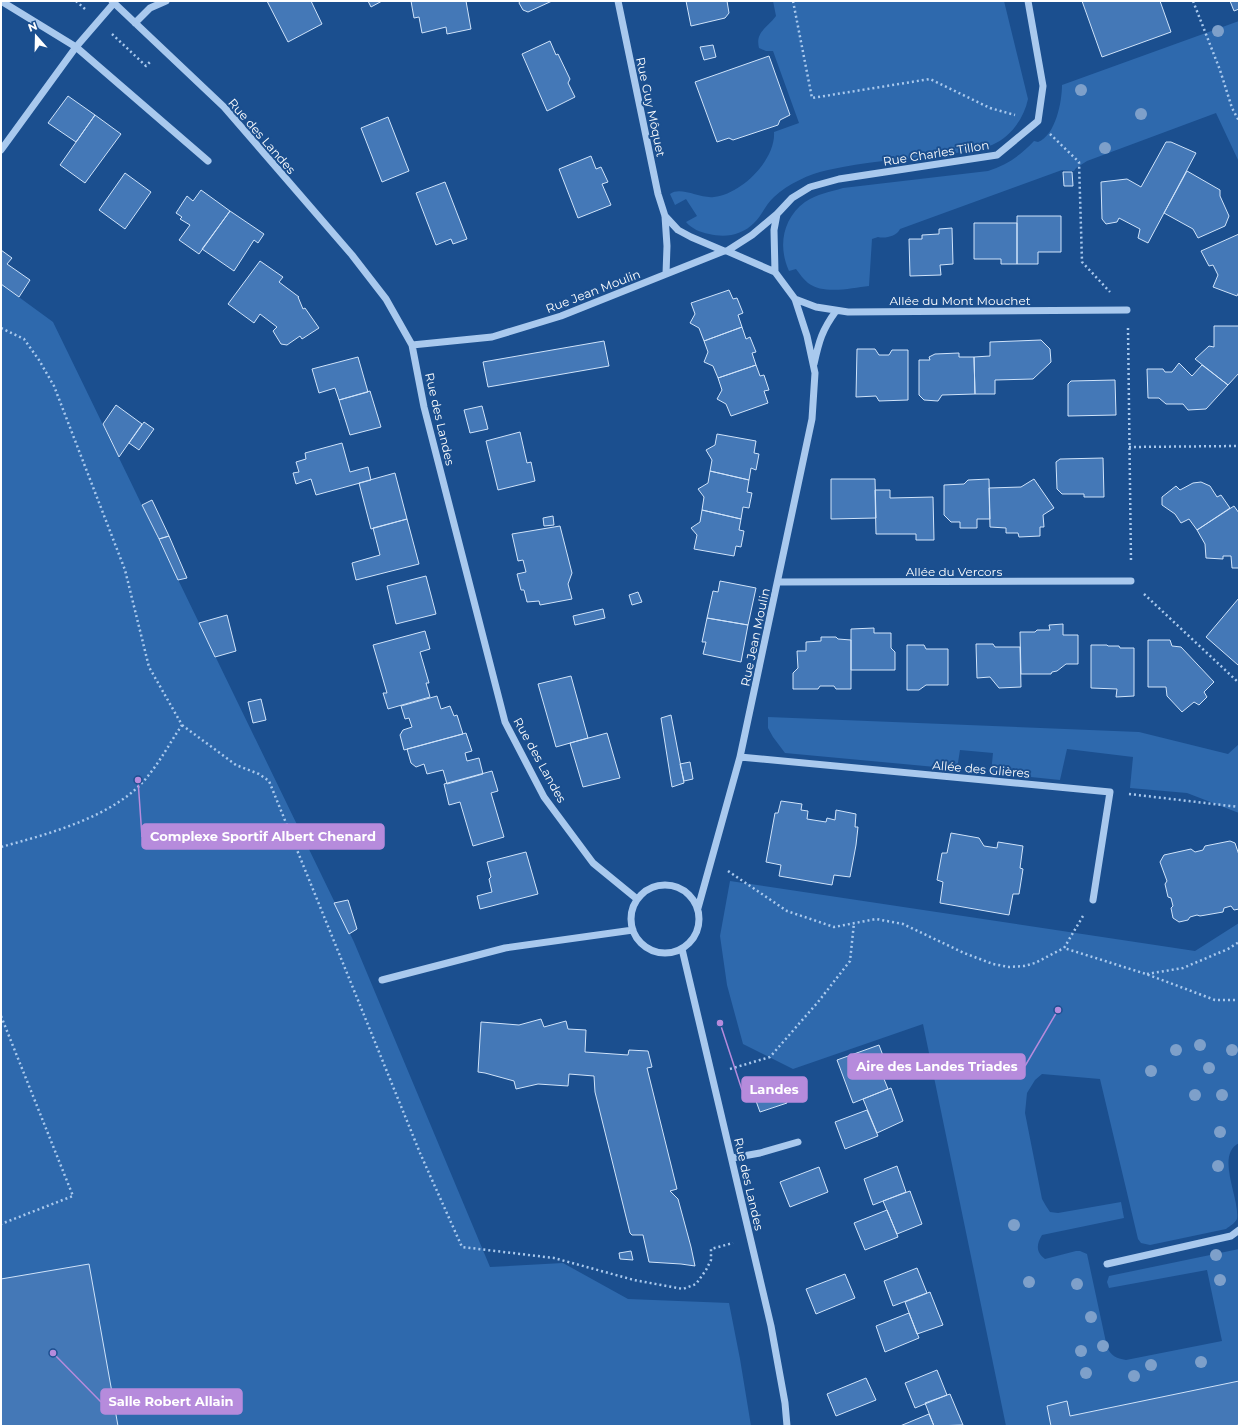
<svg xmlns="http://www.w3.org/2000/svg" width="1240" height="1427" viewBox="0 0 1240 1427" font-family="Montserrat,sans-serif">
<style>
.green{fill:#2e69ad}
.building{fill:#4478b7;stroke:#cfe3fa}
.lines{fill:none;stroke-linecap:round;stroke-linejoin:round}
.path{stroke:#a9c9ee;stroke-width:2.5;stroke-dasharray:2 3;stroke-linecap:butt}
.minor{stroke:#a9c9ee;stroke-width:7}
.tree{fill:#7ea0ca}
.labels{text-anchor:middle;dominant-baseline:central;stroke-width:4;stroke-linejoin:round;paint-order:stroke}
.street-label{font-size:12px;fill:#fff;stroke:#1b4f8f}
.leader{fill:none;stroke:#b68bdc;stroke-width:1.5}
.callout-dot{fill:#b68bdc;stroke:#1b4f8f;stroke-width:1.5}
.callout{fill:#b68bdc;stroke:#b68bdc;stroke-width:1.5}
.callout-label{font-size:13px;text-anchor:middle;font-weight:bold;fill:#fff}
</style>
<rect width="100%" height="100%" fill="#1b4f8f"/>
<!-- green -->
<path class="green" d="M773,1H1004L1028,99C1024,118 1011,137 992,145C976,151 956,153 939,155C902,159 864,162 828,170C809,174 788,184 774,197C766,204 762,215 754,223C742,235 726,238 709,234C700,232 692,229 686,222L697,216L686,199L675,205L670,194C681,186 700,199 714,197C741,194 776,160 774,132L799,123L773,51H766L759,48C755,32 767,28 776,16Z
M1239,21V162L1216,113L1087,161L1076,168L1074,171L1062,170L900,229C897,236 885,239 878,237L872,239L869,286C851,288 824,295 808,283C803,279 800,274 796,269L789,271C778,247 782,219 805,202C817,194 830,192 843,188L988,171C1007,165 1021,155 1034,141L1038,142C1056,135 1062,101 1062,85Z
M1,284L53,322L354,942L490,1267L563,1263L628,1299L729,1303L740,1359L751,1426H1Z
M768,717L1139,732L1228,754L1239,744V813L1187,793L1130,788L1133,757L1067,749L1060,780L991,773L993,753L960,750L957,769L785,753L773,737L768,728Z
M730,881L1195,951L1239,923V1143C1215,1155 1240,1198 1237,1219C1235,1223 1230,1226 1226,1229L1150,1245L1141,1243L1138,1239L1100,1079L1042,1074L1035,1080L1027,1093L1025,1113L1042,1199L1046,1206L1050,1212L1058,1213L1121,1202L1124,1218L1042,1235C1036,1245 1036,1252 1045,1259L1076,1251H1080L1087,1254L1107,1347C1111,1356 1116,1358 1126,1360L1222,1341L1207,1270L1109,1288L1107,1282L1109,1276L1239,1249V1381L1070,1416L1066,1402L1047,1406L1051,1426H1006L923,1024L793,1069L743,1044L727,985L720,936Z"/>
<!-- building -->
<path class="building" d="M267,1H311L322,24L288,42Z
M368,1H382L371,7Z
M411,1H466L471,29L447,34L446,27L422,33L419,17L414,18Z
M520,1H552L528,12L523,10L519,3Z
M686,1H727L729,13L725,18L691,26Z
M1082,1H1160L1171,32L1102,57Z
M1230,1H1239V9L1234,11Z
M550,41L556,55L558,54L570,79L568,83L575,97L547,111L522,54Z
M713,45L716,57L704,60L700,47Z
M769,56L790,115L780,120L778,125L733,140L729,138L717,142L695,82Z
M68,96L95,115L76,142L48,123Z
M95,115L121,134L85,183L60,165Z
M388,117L409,171L382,182L361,128Z
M1166,142H1171L1196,153L1148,243L1138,238L1140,229L1119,218L1117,222L1106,224L1102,219L1101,182L1127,179L1141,187Z
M591,156L596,169L601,167L608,182L602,184L611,205L578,218L559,169Z
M1187,171L1220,190V196L1229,216L1225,226L1198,238L1193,229L1164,213Z
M1063,172H1072L1073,186H1064Z
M125,173L151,192L125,229L99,210Z
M445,182L467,239L453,244L451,239L436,245L416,193Z
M201,190L230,211L199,254L179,240L190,225L180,219L182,217L176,213L187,196L193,201Z
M230,211L264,234L258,243L254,240L234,271L202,249Z
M1017,216H1061V252H1038V264H1017Z
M974,223H1017V264H1001V259H974Z
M952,228L953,264L940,265L941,275L910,276L909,239H922V235L939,234V229Z
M1239,234V292L1237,296L1213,287L1218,275L1213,265L1209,266L1201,251Z
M1,250L12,258L7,264L30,280L19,297L1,284Z
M260,261L283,277L279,282L299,297H298L303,309L305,308L319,328L302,339L300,336L287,345L281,344L273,331L277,327L260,314L254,323L228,304Z
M729,290L733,299L737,298L743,313L738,315L742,327L704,341L699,328L690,323L695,314L691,303Z
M1214,326H1239V373L1228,385L1195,359L1209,346L1214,347Z
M742,327L746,339L750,337L756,352L752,353L756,365L718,378L713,366L704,362L708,352L704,341Z
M1041,340L1050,349L1051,362L1033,379L995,380V394H975L974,357L990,356V342Z
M604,341L609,366L488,387L483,362Z
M857,349H875L879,355H889L892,350H908V400L879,401L876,396L856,397Z
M959,353V357H974L975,394L942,395L938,401L924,400L919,395V360H930L929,357L935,354Z
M358,357L368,392L339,400L335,388L319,393L312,369Z
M1179,363L1192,376L1202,365L1228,385L1206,409L1188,410L1183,404H1166L1159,398H1148L1147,369H1163L1165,372H1172Z
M756,365L760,376L764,375L769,390L764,391L768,403L731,416L726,404L717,399L722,390L718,378Z
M1115,380L1116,415L1068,416V384L1071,381Z
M370,391L381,427L350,435L339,400Z
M116,405L142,424L119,457L103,424Z
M482,406L488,429L470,433L464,410Z
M144,422L154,429L139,450L129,443Z
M520,432L527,463L531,462L535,481L498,490L486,441Z
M717,434L756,441L754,453L759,454L756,470L751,468L749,480L710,471L712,460L706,450L715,445Z
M342,443L350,472L368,467L371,480L316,495L311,479L296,484L293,473L299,472L296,462L306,459L305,453Z
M1103,458L1104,497H1084V494H1062L1057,489L1056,462L1060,459Z
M710,471L749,480L747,492L752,493L749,508L743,507L741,519L702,510L704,497L698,489L708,483Z
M395,473L407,519L371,529L359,483Z
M831,479H875L876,518L831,519Z
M989,479L990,519H977V528H960V522H951L944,515V485L964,484L968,480Z
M1034,479L1054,508L1043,515L1044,527H1040V536L1019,537L1018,533H1006V528L990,527L989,488L1021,487Z
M1201,482L1210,486L1217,497L1221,495L1230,508L1197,530L1189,519L1181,523L1175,514L1162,505V497L1176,486L1180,490L1193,483Z
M875,490H890V498L933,497L934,540H916V534H876Z
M152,500L169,536L159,539L142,505Z
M1234,506L1239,513V568H1232L1231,556H1223V559L1206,558L1205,544L1197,530Z
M702,510L741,519L739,530L744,531L741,547L736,546L734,556L694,549L697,535L691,528L700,522Z
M553,516L554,525L544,526L543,518Z
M407,519L419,564L356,580L352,563L380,555L373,528Z
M560,526L572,573L568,584L572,599L540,605L539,601L527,602L524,590H521L517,574L526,572L523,560L518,561L512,534Z
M169,536L187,578L178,580L159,539Z
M426,576L436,614L396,624L387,586Z
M720,581L756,588L748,625L707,618L713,591L718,592Z
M638,592L642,602L632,605L629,595Z
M1239,598V664L1238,665L1206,637Z
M603,609L605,618L575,625L573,616Z
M227,615L236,651L215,657L199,623Z
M707,618L748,625L741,662L703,654L706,642H702Z
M1063,624V635H1078V664H1066L1057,671L1052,672L1051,674H1021L1020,632H1035L1037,630H1050L1049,625Z
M874,628V633H891V648L895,652V670H851V629Z
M425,631L430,649L420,652L429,683H426L430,697L388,709L383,693H387L373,645Z
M821,637H836L838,639L851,640V689H836L834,686H820L818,689H793V673L798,668L797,651H806V642L821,641Z
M1148,640H1170L1172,646L1181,647L1214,682L1204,692L1207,697L1199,705L1194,702L1182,712L1167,696L1166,687H1148Z
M976,644H993L995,647H1020L1021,687L999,688L990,677L977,678Z
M907,645H924L926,649H948V685H926L919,690H907Z
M1091,645H1107L1108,646H1119L1120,648H1134V696L1116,697L1117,689L1091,688Z
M571,676L588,738L556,747L538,684Z
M437,696L441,709L450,706L454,716L457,715L463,734L404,750L400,735L403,730L412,727L409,718L405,719L401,706Z
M261,699L266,720L253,723L248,702Z
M671,715L684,783L672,787L661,718Z
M466,733L472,751L465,753L467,761L479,758L483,774L447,784L443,770L427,774L424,764L416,767L411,763L407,749Z
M607,733L620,778L583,787L570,743Z
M690,762L693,779L684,781L680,764Z
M492,771L498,791L491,793L504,837L473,846L460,802L449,805L444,784Z
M781,801L802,804L801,810L808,811L807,819L826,822L827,818L835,820L836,810L856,814L855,827H858L856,845L850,877L834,875L832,885L779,876L781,865L766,862L775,813H778Z
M951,833L979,838L984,846L997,848L998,842L1023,846L1020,868L1023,869L1019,894H1013L1009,915L940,903L943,882L937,880L942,853H947Z
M1230,841L1235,843L1239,855V909L1234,910L1231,906L1224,908L1223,912L1200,916L1197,915L1190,917L1188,920L1179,922L1173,918L1171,908L1173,906L1171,898L1168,897L1165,884L1167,881L1160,862L1164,855L1191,849L1195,852L1203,850L1205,846Z
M526,852L538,894L480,909L477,896L492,892L489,879L491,877L487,862Z
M348,900L357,929L349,934L334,903Z
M541,1019L544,1027L566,1021L568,1029L586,1030L585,1052L628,1055L629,1050L648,1051L652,1067L647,1068L677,1189L670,1191L678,1199L691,1247L695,1266L681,1264L649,1262L643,1235H632L630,1233L595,1092L594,1076L569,1074L568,1086L538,1084L516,1089L514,1081L485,1073L478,1072L481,1022L519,1025Z
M879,1045L885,1061L878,1064L888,1089L853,1103L837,1060Z
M779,1081L787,1103L760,1112L752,1090Z
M891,1088L903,1121L877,1133L863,1099Z
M867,1110L878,1136L845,1149L835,1122Z
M897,1166L906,1192L873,1205L864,1179Z
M819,1167L828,1192L790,1207L780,1182Z
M910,1191L922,1224L897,1234L883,1201Z
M887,1210L898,1237L865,1250L854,1223Z
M631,1251L633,1260L620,1259L619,1253Z
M89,1264L118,1426H1V1279Z
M917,1268L927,1293L893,1306L884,1281Z
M845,1274L855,1298L816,1314L806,1289Z
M930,1292L943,1325L917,1334L905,1302Z
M909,1313L919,1338L885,1352L876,1326Z
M937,1370L947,1395L915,1408L905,1383Z
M866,1378L876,1400L836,1416L827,1394Z
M1239,1381V1425L1234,1426H1051L1047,1406L1067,1401L1070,1416Z
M950,1394L963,1425L934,1426L925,1403Z
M929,1414L934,1426H900Z"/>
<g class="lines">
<!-- path -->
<path class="path" d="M76,1L85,9
M793,1L812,98L930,79L990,108L1015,115
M1193,1L1220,70L1232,108L1239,121
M112,34L146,66L150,62
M1050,134L1079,162L1082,262L1110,292
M1,328L24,339L39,360L54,386L125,570L149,667L182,725C171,741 161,760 148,776C117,816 48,834 1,847
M1128,328L1131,563
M1129,447L1239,446
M1144,594L1239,683
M182,725L236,765L259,774L269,781L420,1153L462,1247L554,1258L634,1280L683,1289L696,1284L706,1270L711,1260V1249L733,1243
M1129,794L1239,807
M728,871L787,911L834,927L876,919L903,924L964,953L993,964L1009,967L1024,966L1035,963L1064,948
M1083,916L1064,948L1146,974L1215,1000H1239
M1147,974L1183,968L1228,949L1239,942
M1,1016L73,1196L1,1224
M730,1069L770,1057L818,1002L850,961L854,923"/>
<!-- minor -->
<path class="minor" d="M1,1L76,47L114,3
M112,1L224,107L352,255L386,299L412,345L424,407L505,722L544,797L593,863L637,899
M618,1L658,194L665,216L667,246L666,274
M135,23L150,8L166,1
M1,150L76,47L208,161
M665,216L678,230L691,237L724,251
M727,251L752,235L777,214L792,198L810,187L839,179L997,155L1038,121L1043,86L1028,1
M775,272L774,230L777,214
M795,299L816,307L848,312L1127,310
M412,345L492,337L561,316L724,251H727L775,272L795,299L807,336L815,373L812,419L740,757L698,908
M814,364C819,341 822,330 836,311
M778,582L1131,581
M740,757L1110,792L1093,900
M631 919a34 34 0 1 1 68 0a34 34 0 1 1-68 0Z
M682,949L771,1326L785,1403L787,1426
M382,980L505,948L633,930
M732,1158L760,1153L798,1142
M1107,1264L1231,1236L1239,1230"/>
</g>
<!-- trees -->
<g class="tree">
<circle cx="1218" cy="31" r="6"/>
<circle cx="1081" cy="90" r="6"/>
<circle cx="1141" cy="114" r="6"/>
<circle cx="1105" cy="148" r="6"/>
<circle cx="1200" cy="1045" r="6"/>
<circle cx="1176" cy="1050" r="6"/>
<circle cx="1232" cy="1050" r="6"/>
<circle cx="1209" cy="1068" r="6"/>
<circle cx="1151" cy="1071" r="6"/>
<circle cx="1195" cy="1095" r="6"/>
<circle cx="1222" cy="1095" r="6"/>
<circle cx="1220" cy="1132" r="6"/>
<circle cx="1218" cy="1166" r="6"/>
<circle cx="1014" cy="1225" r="6"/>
<circle cx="1216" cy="1255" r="6"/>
<circle cx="1220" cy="1280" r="6"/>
<circle cx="1029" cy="1282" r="6"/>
<circle cx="1077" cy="1284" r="6"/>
<circle cx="1091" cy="1317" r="6"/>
<circle cx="1103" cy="1346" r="6"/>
<circle cx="1081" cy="1351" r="6"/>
<circle cx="1201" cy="1362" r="6"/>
<circle cx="1151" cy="1365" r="6"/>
<circle cx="1086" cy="1373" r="6"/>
<circle cx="1134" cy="1376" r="6"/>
</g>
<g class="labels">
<!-- street labels -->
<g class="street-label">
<text transform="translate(651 107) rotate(78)">Rue Guy Môquet</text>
<text transform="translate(262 136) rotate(49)">Rue des Landes</text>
<text transform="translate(936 153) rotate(-9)">Rue Charles Tillon</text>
<text transform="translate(593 291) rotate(-21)">Rue Jean Moulin</text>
<text x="960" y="300">Allée du Mont Mouchet</text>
<text transform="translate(440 419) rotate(77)">Rue des Landes</text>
<text x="954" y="571">Allée du Vercors</text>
<text transform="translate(755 637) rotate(-78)">Rue Jean Moulin</text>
<text transform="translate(540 760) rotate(61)">Rue des Landes</text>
<text transform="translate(981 769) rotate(5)">Allée des Glières</text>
<text transform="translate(749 1184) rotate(77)">Rue des Landes</text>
</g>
</g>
<!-- callouts -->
<path class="leader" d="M138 780L142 837M1058 1010L1025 1066M720 1023L742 1090M53 1353L101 1402"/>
<g class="callout-dot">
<circle cx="138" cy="780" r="4"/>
<circle cx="1058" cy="1010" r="4"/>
<circle cx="720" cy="1023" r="4"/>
<circle cx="53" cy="1353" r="4"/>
</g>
<g class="callout">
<rect x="142" y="824" width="242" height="25" rx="4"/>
<rect x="848" y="1054" width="177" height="25" rx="4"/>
<rect x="742" y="1077" width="65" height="25" rx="4"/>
<rect x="101" y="1389" width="141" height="25" rx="4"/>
</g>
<g class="callout-label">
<text x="263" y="841">Complexe Sportif Albert Chenard</text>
<text x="937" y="1071">Aire des Landes Triades</text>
<text x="774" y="1094">Landes</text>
<text x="171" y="1406">Salle Robert Allain</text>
</g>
<!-- border -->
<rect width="1240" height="1427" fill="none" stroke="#ffffff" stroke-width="4"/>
<!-- north arrow -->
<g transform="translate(36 36) rotate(340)" stroke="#1b4f8f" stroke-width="3" paint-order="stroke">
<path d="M0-3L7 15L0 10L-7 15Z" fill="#ffffff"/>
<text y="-6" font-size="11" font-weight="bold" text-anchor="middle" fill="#ffffff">N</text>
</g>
</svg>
